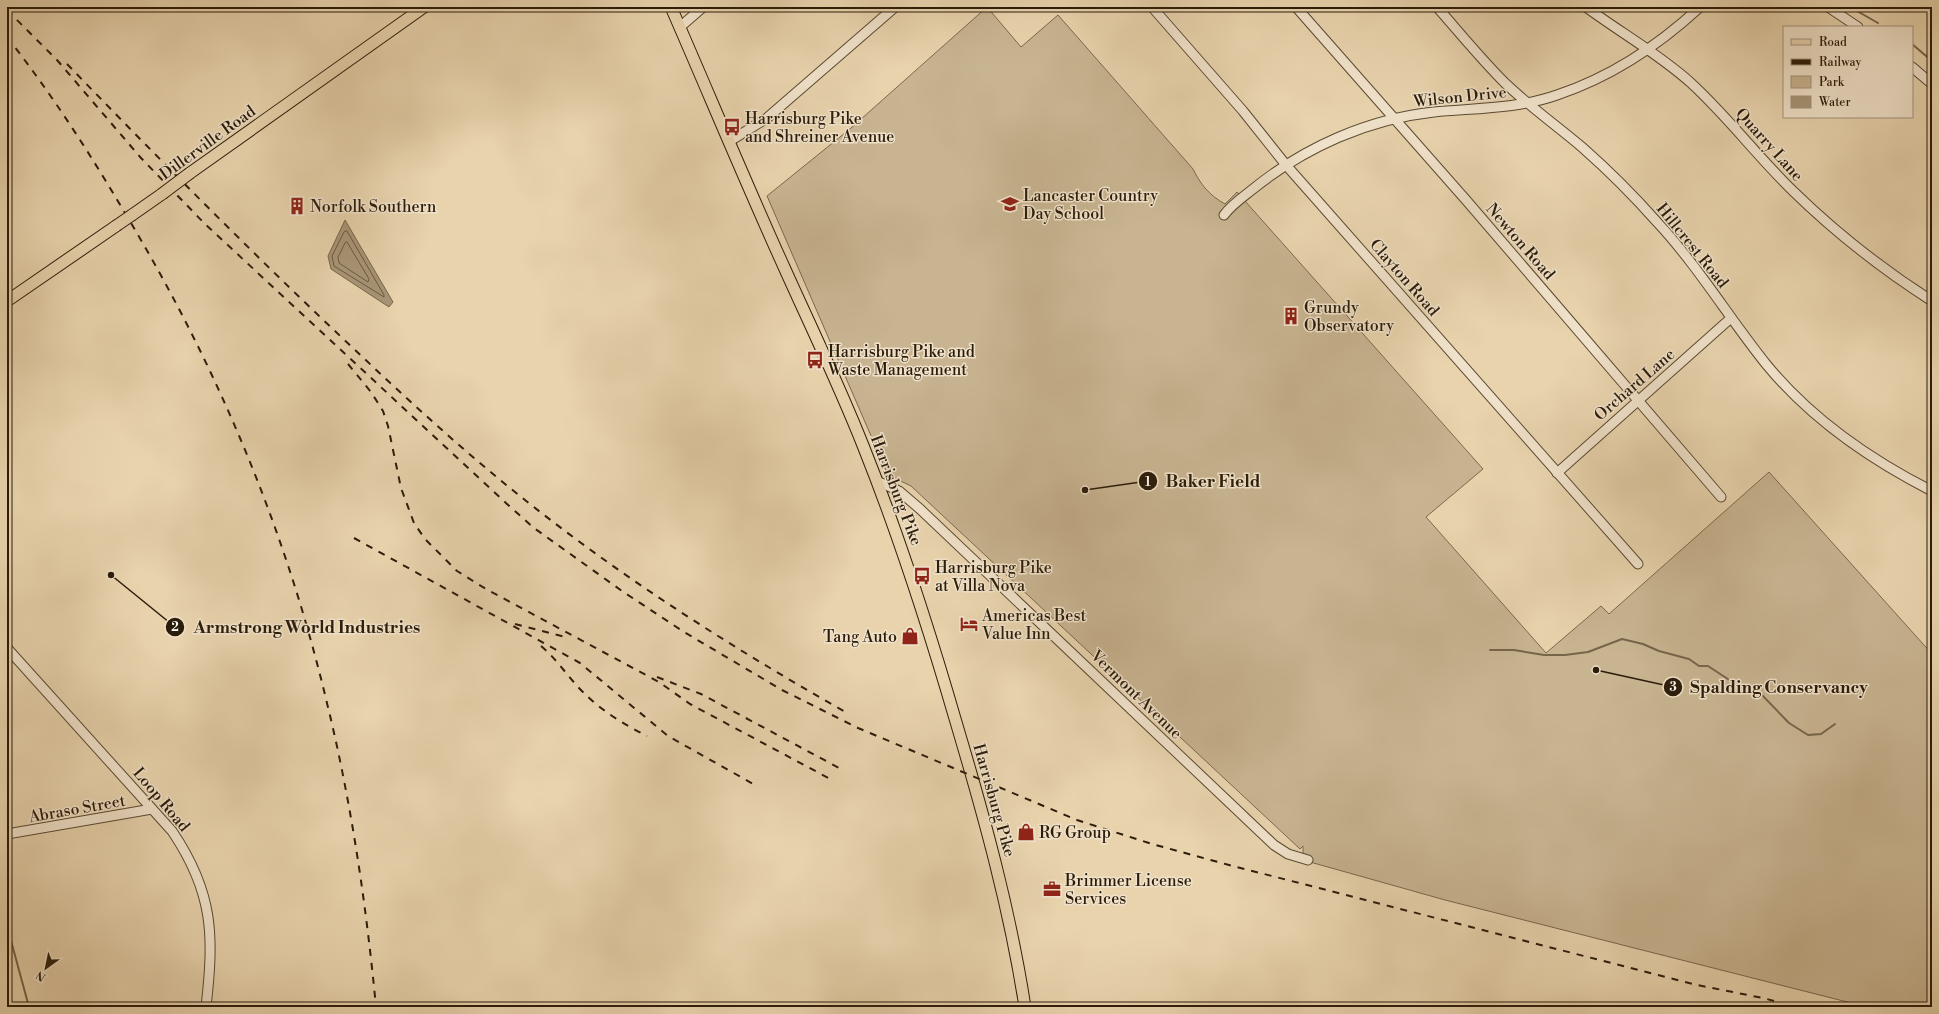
<svg xmlns="http://www.w3.org/2000/svg" width="1939" height="1014" viewBox="0 0 1939 1014" font-family="'Libre Bodoni',serif">
<style>
.green{fill:#c8b491;stroke:#7a684e}
.water{fill:#a89576;stroke:#76654b}
.lines{fill:none;stroke-linecap:round;stroke-linejoin:round}
.shore{stroke:#6a5840;stroke-width:1}
.stream{stroke:#76654b;stroke-width:2}
.minor-casing{stroke:#5a4a33;stroke-width:11}
.major-casing{stroke:#2b1c0a;stroke-width:13}
.minor{stroke:#f0e2ca;stroke-width:9}
.major{stroke:#e8d3ad;stroke-width:11}
.rail{stroke:#2b1c0a;stroke-width:2;stroke-dasharray:7 7;stroke-linecap:butt}
.major-bridge-casing{stroke:#2b1c0a;stroke-width:13;stroke-linecap:butt}
.major-bridge{stroke:#e8d3ad;stroke-width:11}
.labels{text-anchor:middle;stroke-width:3;stroke-linejoin:round;paint-order:stroke}
.street-label{font-size:16px;fill:#2b1c0a;stroke:#f0e2ca}
.poi-label{font-size:16px;fill:#2b1c0a;stroke:#f0e2ca;text-anchor:start}
.leader{fill:none;stroke:#2b1c0a;stroke-width:1.5}
.callout-dot{fill:#2b1c0a;stroke:#f0e2ca;stroke-width:1.5}
.mark-label{font-size:12px;text-anchor:middle;font-weight:bold;fill:#fff}
.callout-label{font-size:17px;text-anchor:middle;font-weight:bold;fill:#2b1c0a;stroke:#f0e2ca;stroke-width:3;stroke-linejoin:round;paint-order:stroke}
</style>
<rect width="100%" height="100%" fill="#e8d3ad"/>
<filter id="stains"><feTurbulence type="fractalNoise" baseFrequency=".005" numOctaves="4"/><feColorMatrix values="0 0 0 0 .2 0 0 0 0 .09 0 0 0 0 .02 0 0 0 .5 -.17"/></filter>
<radialGradient id="worn" r=".72"><stop offset=".6" stop-color="#630" stop-opacity="0"/><stop offset="1" stop-color="#630" stop-opacity=".3"/></radialGradient>
<path class="green" d="M 987,7 L 1021,47 L 1058,15 L 1193,169 C 1201,185 1209,195 1225,204 L 1237,192 L 1483,469 L 1426,517 L 1546,653 L 1601,606 L 1609,614 L 1769,472 L 1932,654 L 1932,1007 L 1867,1007 L 1445,900 L 1303,860 L 1303,846 L 1300,849 L 911,486 L 888,475 L 767,196 L 851,128 Z"/>
<path class="water" d="M 345,220 L 393,302 L 389,307 L 331,269 L 328,256 Z"/>
<g class="lines">
<g class="shore">
<path d="M 347,231 L 384,295 L 384,297 L 334,266 L 332,256 L 344,232 Z"/>
<path d="M 347,242 L 369,279 L 368,282 L 339,263 L 338,257 L 345,243 Z"/>
</g>
<g class="stream">
<path d="M 1857,11 L 1878,23"/>
<path d="M 1912,44 L 1932,61"/>
<path d="M 1490,650 L 1514,650 L 1544,655 L 1565,655 L 1588,652 L 1622,639 L 1643,644 L 1659,651 L 1689,659 L 1699,666 L 1708,666 L 1737,685 L 1761,694 L 1789,723 L 1808,735 L 1821,734 L 1835,724"/>
<path d="M 7,911 L 10,937 L 29,1007"/>
</g>
<g class="minor-casing">
<g id="minor">
<path d="M 1152,7 L 1243,111 L 1286,165 L 1638,564"/>
<path d="M 1296,7 L 1466,200 L 1721,497"/>
<path d="M 1437,7 C 1459,32 1481,59 1505,83 C 1529,106 1557,126 1583,148 C 1609,171 1634,196 1657,222 C 1698,266 1729,318 1766,364 C 1811,419 1869,459 1932,491"/>
<path d="M 1586,7 C 1621,33 1659,54 1691,83 C 1728,117 1757,156 1793,191 C 1835,232 1882,269 1932,301"/>
<path d="M 1828,7 L 1858,27"/>
<path d="M 680,27 L 703,7"/>
<path d="M 1912,67 L 1932,84"/>
<path d="M 730,141 L 767,118 L 895,7"/>
<path d="M 1224,215 C 1231,205 1243,197 1253,189 C 1305,147 1368,119 1434,112 C 1475,108 1517,109 1557,95 C 1611,77 1659,45 1700,7"/>
<path d="M 1557,473 L 1731,318"/>
<path d="M 877,481 L 899,491 L 920,509 L 1274,845 L 1288,854 L 1308,860"/>
<path d="M 7,648 L 172,831 C 214,893 214,936 206,1007"/>
<path d="M 7,834 L 152,809"/>
</g>
</g>
<g class="major-casing">
<g id="major">
<path d="M 671,7 C 709,94 745,181 784,267 C 811,327 840,387 864,448 C 900,538 929,629 956,722 C 984,816 1010,910 1025,1007"/>
<path d="M 190,173 L 424,7"/>
<path d="M 132,215 L 162,194"/>
<path d="M 7,301 L 116,226"/>
</g>
</g>
<use href="#minor" class="minor"/>
<use href="#major" class="major"/>
<g class="rail">
<path d="M 7,10 L 57,60 L 141,158 L 205,224 L 507,504 L 534,528 L 622,591 L 684,632 L 782,690 L 858,728 L 1077,820 L 1152,844 L 1229,865 L 1697,985 L 1763,998 L 1797,1007"/>
<path d="M 7,37 C 51,93 89,152 125,213 C 216,364 285,527 326,699 C 351,800 366,903 376,1007"/>
<path d="M 67,64 C 161,161 256,257 354,349 C 406,398 459,447 515,492 C 619,576 731,647 847,713"/>
<path d="M 348,364 L 371,392 L 383,411 L 388,426 L 401,488 L 414,523 L 425,539 L 457,571 L 486,589 L 659,682 L 690,704 L 834,781"/>
<path d="M 354,538 L 580,663 L 668,736 L 755,785"/>
<path d="M 515,624 L 569,638"/>
<path d="M 541,646 C 558,660 569,679 585,694 C 602,711 625,725 647,736"/>
<path d="M 657,677 L 701,694 L 841,769"/>
</g>
<g class="major-bridge-casing">
<g id="major-bridge">
<path d="M 162,194 L 190,173"/>
<path d="M 116,226 L 132,215"/>
</g>
</g>
<use href="#major-bridge" class="major-bridge"/>
</g>
<defs>
<g id="bus-bare" transform="scale(1.38)"><path d="M-5-6H5V4H4V6H2V4H-2V6H-4V4H-5ZM-3.5-4V0h7V-4ZM-3.5 1.2v1.5H-2V1.2ZM2 1.2v1.5H3.5V1.2Z" fill="#8f2418" stroke="#f0e2ca" stroke-width="2.5" paint-order="stroke"/></g>
<g id="school-bare" transform="scale(1.38)"><path d="M0-5L7-2L0 1L-7-2ZM-4 1L0 2.5L4 1V4Q0 6-4 4Z" fill="#8f2418" stroke="#f0e2ca" stroke-width="2.5" paint-order="stroke"/></g>
<g id="building-bare" transform="scale(1.38)"><path d="M-4-6H4V6H1V3H-1V6H-4ZM-2.5-4.3h1.7v1.8h-1.7ZM.8-4.3h1.7v1.8H.8ZM-2.5-1h1.7V.8h-1.7ZM.8-1h1.7V.8H.8Z" fill="#8f2418" stroke="#f0e2ca" stroke-width="2.5" paint-order="stroke"/></g>
<g id="hotel-bare" transform="scale(1.38)"><path d="M-6-4.5h1.5V1H6V5H4.5V3h-9V5H-6ZM-4 0a1.8 1.8 0 1 1 3.6 0ZM.5 0V-2.5h3Q6-2.5 6 0Z" fill="#8f2418" stroke="#f0e2ca" stroke-width="2.5" paint-order="stroke"/></g>
<g id="shop-bare" transform="scale(1.38)"><path d="M-5-2.5h2.3a2.7 3.5 0 0 1 5.4 0H5L5.5 6h-11ZM-1.5-2.5h3a1.5 2.3 0 0 0-3 0Z" fill="#8f2418" stroke="#f0e2ca" stroke-width="2.5" paint-order="stroke"/></g>
<g id="office-bare" transform="scale(1.38)"><path d="M-6-3h4V-5.5h4V-3h4V5H-6ZM-1-4.5V-3h2v-1.5ZM-6 0V1H6V0Z" fill="#8f2418" stroke="#f0e2ca" stroke-width="2.5" paint-order="stroke"/></g>
</defs>
<g fill-rule="evenodd">
<use href="#bus-bare" x="732" y="127"/>
<use href="#school-bare" x="1010" y="204"/>
<use href="#building-bare" x="297" y="206"/>
<use href="#building-bare" x="1291" y="316"/>
<use href="#bus-bare" x="815" y="360"/>
<use href="#bus-bare" x="922" y="576"/>
<use href="#hotel-bare" x="969" y="624"/>
<use href="#shop-bare" x="910" y="636"/>
<use href="#shop-bare" x="1026" y="832"/>
<use href="#office-bare" x="1052" y="889"/>
</g>
<g class="labels">
<g class="street-label">
<text transform="translate(1460 96) rotate(-6)" y="6">Wilson Drive</text>
<text transform="translate(207 142) rotate(-36)" y="6">Dillerville Road</text>
<text transform="translate(1770 144) rotate(48)" y="6">Quarry Lane</text>
<text transform="translate(1521 241) rotate(49)" y="6">Newton Road</text>
<text transform="translate(1693 245) rotate(51)" y="6">Hillcrest Road</text>
<text transform="translate(1405 277) rotate(49)" y="6">Clayton Road</text>
<text transform="translate(1634 384) rotate(-41)" y="6">Orchard Lane</text>
<text transform="translate(897 490) rotate(69)" y="6">Harrisburg Pike</text>
<text transform="translate(1137 694) rotate(44)" y="6">Vermont Avenue</text>
<text transform="translate(162 799) rotate(50)" y="6">Loop Road</text>
<text transform="translate(995 800) rotate(74)" y="6">Harrisburg Pike</text>
<text transform="translate(77 808) rotate(-10)" y="6">Abraso Street</text>
</g>
<g class="poi-label">
<text x="745" y="124">Harrisburg Pike<tspan x="745" dy="18">and Shreiner Avenue</tspan></text>
<text x="1023" y="201">Lancaster Country<tspan x="1023" dy="18">Day School</tspan></text>
<text x="310" y="212">Norfolk Southern</text>
<text x="1304" y="313">Grundy<tspan x="1304" dy="18">Observatory</tspan></text>
<text x="828" y="357">Harrisburg Pike and<tspan x="828" dy="18">Waste Management</tspan></text>
<text x="935" y="573">Harrisburg Pike<tspan x="935" dy="18">at Villa Nova</tspan></text>
<text x="982" y="621">Americas Best<tspan x="982" dy="18">Value Inn</tspan></text>
<text x="897" y="642" text-anchor="end">Tang Auto</text>
<text x="1039" y="838">RG Group</text>
<text x="1065" y="886">Brimmer License<tspan x="1065" dy="18">Services</tspan></text>
</g>
</g>
<path class="leader" d="M1085 490L1148 481M111 575L175 627M1596 670L1673 687"/>
<g class="callout-dot">
<circle cx="1085" cy="490" r="4"/>
<circle cx="111" cy="575" r="4"/>
<circle cx="1596" cy="670" r="4"/>
<circle cx="1148" cy="481" r="10"/>
<circle cx="175" cy="627" r="10"/>
<circle cx="1673" cy="687" r="10"/>
</g>
<g class="mark-label">
<text x="1148" y="486">1</text>
<text x="175" y="631">2</text>
<text x="1673" y="691">3</text>
</g>
<g class="callout-label">
<text x="1213" y="487">Baker Field</text>
<text x="307" y="633">Armstrong World Industries</text>
<text x="1779" y="693">Spalding Conservancy</text>
</g>
<rect width="1939" height="1014" fill="none" stroke="#e8d3ad" stroke-width="24"/>
<rect x="8" y="8" width="1923" height="998" fill="none" stroke="#2b1c0a" stroke-width="2"/>
<rect x="12" y="12" width="1915" height="990" fill="none" stroke="#2b1c0a"/>
<rect x="1783" y="26" width="130" height="92" fill="#f0e2ca" stroke="#a1937d"/>
<rect x="1791" y="39" width="20" height="6" fill="#e8d3ad" stroke="#a1937d"/>
<text x="1819" y="46" font-size="12" fill="#2b1c0a">Road</text>
<rect x="1791" y="59" width="20" height="6" fill="#2b1c0a" stroke="#a1937d"/>
<text x="1819" y="66" font-size="12" fill="#2b1c0a">Railway</text>
<rect x="1791" y="76" width="20" height="12" fill="#c8b491" stroke="#a1937d"/>
<text x="1819" y="86" font-size="12" fill="#2b1c0a">Park</text>
<rect x="1791" y="96" width="20" height="12" fill="#a89576" stroke="#a1937d"/>
<text x="1819" y="106" font-size="12" fill="#2b1c0a">Water</text>
<g transform="translate(46 968) rotate(213)" stroke="#f0e2ca" stroke-width="3" paint-order="stroke">
<path d="M0-3L7 15L0 10L-7 15Z" fill="#2b1c0a"/>
<text y="-6" font-size="11" font-weight="bold" text-anchor="middle" fill="#2b1c0a">N</text>
</g>
<rect width="100%" height="100%" filter="url(#stains)"/>
<rect width="100%" height="100%" fill="url(#worn)"/>
</svg>
